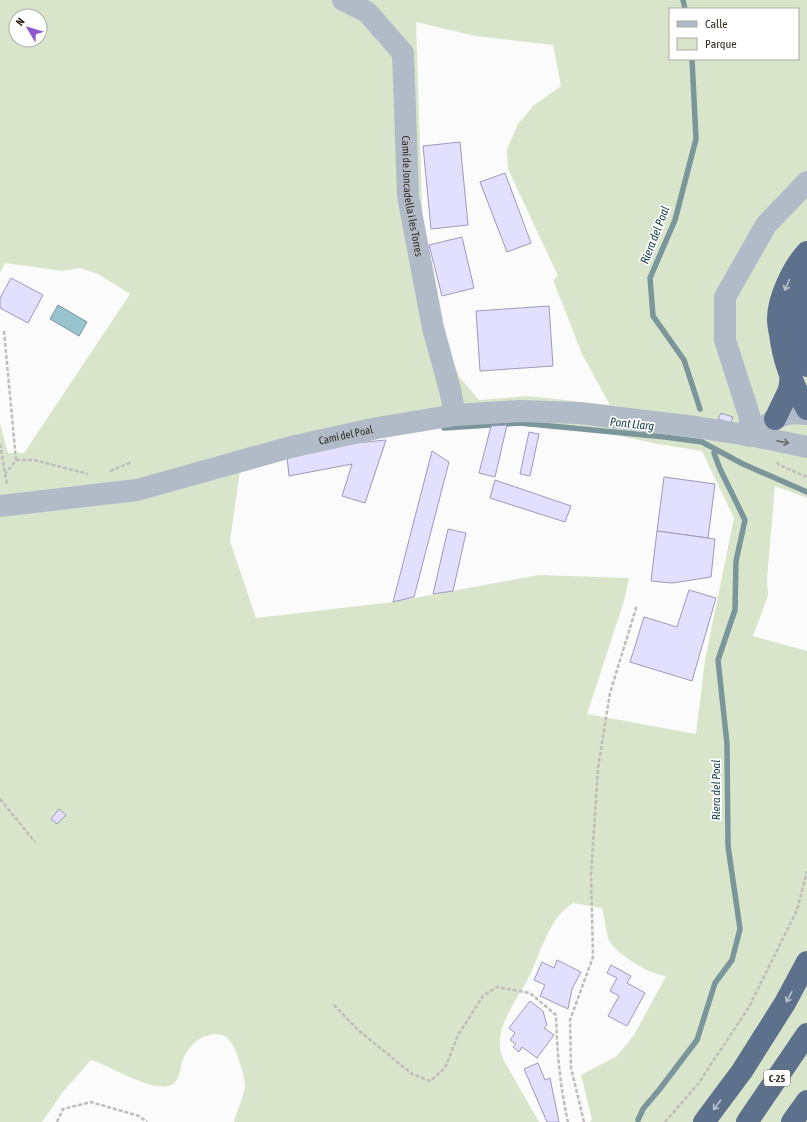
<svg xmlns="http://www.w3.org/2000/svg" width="807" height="1122" viewBox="0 0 807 1122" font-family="'Asap Condensed',sans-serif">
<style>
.green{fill:#d9e5cb;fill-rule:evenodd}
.water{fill:#98c4cf;stroke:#7a969b}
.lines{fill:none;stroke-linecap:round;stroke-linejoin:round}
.stream{stroke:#7a969b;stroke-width:5.5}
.building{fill:#e2dfff;stroke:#9c9ab7}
.path{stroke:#bfbcb9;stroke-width:2.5;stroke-dasharray:4 2;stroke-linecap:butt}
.minor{stroke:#b1bbc8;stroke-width:22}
.highway{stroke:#5e718c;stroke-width:22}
.oneway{stroke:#b7bfcb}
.oneway2{stroke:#6c6c6d}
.labels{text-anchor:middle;stroke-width:3.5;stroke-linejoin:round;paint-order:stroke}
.shield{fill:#fff;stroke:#716b64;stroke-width:1}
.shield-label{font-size:10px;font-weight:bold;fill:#342c22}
.street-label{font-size:11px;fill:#342c22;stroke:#fff}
.water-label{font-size:12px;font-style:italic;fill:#153e46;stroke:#fff}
</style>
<rect width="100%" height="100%" fill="#fbfbfb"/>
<path class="green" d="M 0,0 L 807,0 L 807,498 L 775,486 L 767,579 L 768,596 L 753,636 L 807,651 L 807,1122 L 590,1122 L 592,1120 L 581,1075 L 617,1056 L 634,1035 L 666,976 C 661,975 656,974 651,972 C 638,966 613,951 608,938 C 605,928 605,918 602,908 L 573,903 C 549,918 542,950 530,975 C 521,993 508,1009 502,1029 C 499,1040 499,1049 503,1059 L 539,1122 L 234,1122 C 237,1110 243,1099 245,1087 C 245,1081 243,1073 241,1067 C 236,1049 229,1027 206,1036 C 196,1039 187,1050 183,1059 C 180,1067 180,1082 171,1085 C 151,1093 112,1066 91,1060 L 62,1093 L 42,1122 L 0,1122 L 0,423 L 8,453 L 24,453 L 130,294 L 98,274 L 79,268 L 63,271 L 5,263 L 0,273 ZM 670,9 L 798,9 L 798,59 L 670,59 ZM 16,16 L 40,16 L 40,40 L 16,40 ZM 416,22 L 475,36 L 553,45 L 561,86 L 533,106 L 518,124 L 507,149 L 508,169 L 558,276 L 553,280 L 582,354 L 610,405 L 528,396 L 479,400 L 460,378 L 449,352 L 423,234 ZM 520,424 L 606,433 L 658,444 L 702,451 L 734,518 L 705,660 L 696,734 L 587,714 L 624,601 L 629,578 L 539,575 L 393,602 L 256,618 L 230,541 L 240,471 L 414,428 L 438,427 L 444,430 Z"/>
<path class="water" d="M 58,305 L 87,322 L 79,336 L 50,319 Z"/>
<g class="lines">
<g class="stream">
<path d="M 683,0 L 685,9"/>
<path d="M 692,59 L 696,139 L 675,220 L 650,278 L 653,316 L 684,360 L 700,409"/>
<path d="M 444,428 L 520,423 L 665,437 L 702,442 L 743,464 L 807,492"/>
<path d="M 638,1120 L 643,1109 L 659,1090 L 697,1040 L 715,983 L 732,960 L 740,929 L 728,846 L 727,744 L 718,660 L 735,610 L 736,561 L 745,520 L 720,469 L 714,453"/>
</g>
</g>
<g class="building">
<path d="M 460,142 L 468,225 L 431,229 L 423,146 Z"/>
<path d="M 505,173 L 531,243 L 507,252 L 480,182 Z"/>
<path d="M 462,237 L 474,288 L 442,296 L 429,245 Z"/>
<path d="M 11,278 L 43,295 L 28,323 L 0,308 L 0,298 Z"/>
<path d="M 549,306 L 553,366 L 480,371 L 476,311 Z"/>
<path d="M 721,413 L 733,417 L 731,423 L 718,419 Z"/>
<path d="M 507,425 L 495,477 L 479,473 L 491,426 Z"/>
<path d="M 529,432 L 539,434 L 530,476 L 520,474 Z"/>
<path d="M 386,440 L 365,503 L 342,496 L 352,464 L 289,476 L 287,457 L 345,444 Z"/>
<path d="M 432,451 L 449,462 L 414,597 L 393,602 Z"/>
<path d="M 664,477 L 715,484 L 708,538 L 657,531 Z"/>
<path d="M 495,480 L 571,506 L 565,522 L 490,498 Z"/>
<path d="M 448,529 L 466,533 L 453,591 L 433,594 Z"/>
<path d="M 657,531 L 715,539 L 711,577 L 672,583 L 651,581 Z"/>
<path d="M 689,590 L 716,598 L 692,681 L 630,662 L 644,617 L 677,627 Z"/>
<path d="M 59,809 L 66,815 L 57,824 L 51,819 Z"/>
<path d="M 557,960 L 581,972 L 572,989 L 568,1009 L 540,996 L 545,985 L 534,980 L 542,962 L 554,968 Z"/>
<path d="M 611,965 L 631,976 L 627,983 L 645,993 L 627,1026 L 608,1016 L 619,996 L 610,991 L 617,978 L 607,973 Z"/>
<path d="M 530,1001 L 543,1011 L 547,1025 L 544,1028 L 554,1035 L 537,1058 L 522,1047 L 519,1052 L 513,1047 L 516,1044 L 510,1040 L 515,1033 L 509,1028 Z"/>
<path d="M 538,1063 L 545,1080 L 550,1078 L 559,1122 L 547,1122 L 524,1069 Z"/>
</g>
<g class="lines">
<g class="path">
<path d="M 4,331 L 16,460 L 6,473"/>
<path d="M 0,444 L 7,485"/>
<path d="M 16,460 L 34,460 L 88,474"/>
<path d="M 777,462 L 779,465 L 807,477"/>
<path d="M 110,471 L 132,462"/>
<path d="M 0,799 L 35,842"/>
<path d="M 334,1005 L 357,1029 L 412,1074 L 430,1081 L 445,1068 L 458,1035 L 483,996 L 497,987 L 530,993 L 556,1015 C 557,1051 560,1087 568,1122"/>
<path d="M 57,1122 L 63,1109 L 91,1102 L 139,1116 L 147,1122"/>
<path d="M 584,1122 L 571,1068 L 570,1020 L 593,957 L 591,875 L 598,768 L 610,693 L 637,605"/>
<path d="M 665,1122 L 698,1084 L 749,1007 L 797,910 L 807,871"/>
</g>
<g class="minor">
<path id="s1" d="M 343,0 L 367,12 L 403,53 L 408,196 L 433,328 L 450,390 L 455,415"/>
<path d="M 765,428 C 776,414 791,412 807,414"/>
<path d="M 750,436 L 750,418 L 725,340 L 725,297 L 766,225 L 807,182"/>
<path id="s2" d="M 0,506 L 137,490 L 291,447 L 377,428 L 455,415 L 520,411 L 578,413 L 696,427 L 759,437 L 807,447"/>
</g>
<g class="highway">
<path d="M 807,252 C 793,267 778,298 778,319 C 778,324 779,329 780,334 C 783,360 793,386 807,409"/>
<path d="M 807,280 C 791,305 795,340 807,366"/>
<path d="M 775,419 L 789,390 L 791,376"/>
<path d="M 704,1122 L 742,1071 L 785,1003 L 807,962"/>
<path d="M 747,1122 L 807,1034"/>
<path d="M 792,1122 L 807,1101"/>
</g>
</g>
<defs><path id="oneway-shaft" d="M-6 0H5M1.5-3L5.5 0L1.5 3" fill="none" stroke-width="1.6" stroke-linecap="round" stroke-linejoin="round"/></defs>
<g class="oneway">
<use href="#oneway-shaft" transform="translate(787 285) rotate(113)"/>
<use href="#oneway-shaft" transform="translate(789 997) rotate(118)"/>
<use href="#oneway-shaft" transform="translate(717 1105) rotate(127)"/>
</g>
<use class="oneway2" href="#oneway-shaft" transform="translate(783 442) rotate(11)"/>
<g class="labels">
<rect class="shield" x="764" y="1070" width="26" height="16" rx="3"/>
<g class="shield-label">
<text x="777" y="1082">C-25</text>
</g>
<g class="street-label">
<text dy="4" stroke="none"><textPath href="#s1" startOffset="225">Camí de Joncadella i les Torres</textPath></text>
<text dy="4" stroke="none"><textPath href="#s2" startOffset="354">Camí del Poal</textPath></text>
</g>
<g class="water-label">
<text transform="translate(655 235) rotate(-69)" y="4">Riera del Poal</text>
<text transform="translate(632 424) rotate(6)" y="4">Pont Llarg</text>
<text transform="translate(716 790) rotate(-90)" y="4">Riera del Poal</text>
</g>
</g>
<rect x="669" y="8" width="130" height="52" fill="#ffffff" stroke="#aeaba7"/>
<rect x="677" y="21" width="20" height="6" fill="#b1bbc8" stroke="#aeaba7"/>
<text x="705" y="28" font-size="12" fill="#342c22">Calle</text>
<rect x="677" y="38" width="20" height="12" fill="#d9e5cb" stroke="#aeaba7"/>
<text x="705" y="48" font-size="12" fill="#342c22">Parque</text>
<g transform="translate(28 28) rotate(308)"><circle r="19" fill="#ffffff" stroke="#aeaba7"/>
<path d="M0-3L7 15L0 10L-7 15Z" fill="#9058d0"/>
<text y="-6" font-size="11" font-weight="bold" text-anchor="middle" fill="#342c22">N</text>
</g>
</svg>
